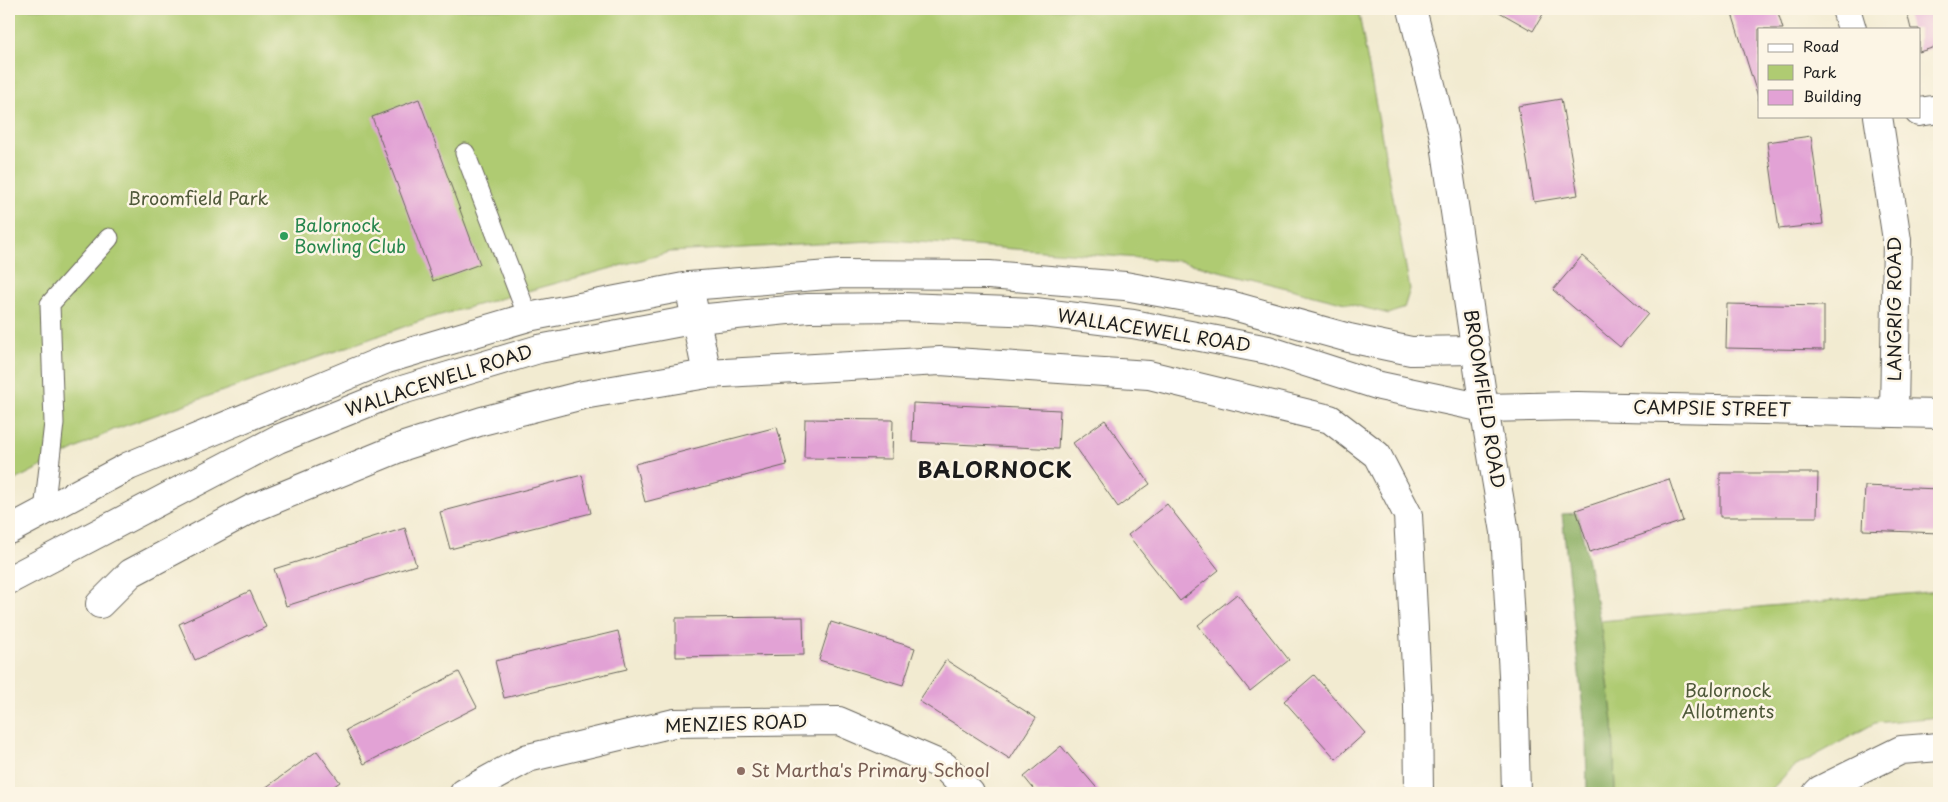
<svg xmlns="http://www.w3.org/2000/svg" width="1948" height="802" viewBox="0 0 1948 802" font-family="'Playpen Sans',sans-serif">
<style>
.green{fill:#afcb72;stroke:#667447}
.forest{fill:#8baf64;stroke:#546640}
.building{fill:#e2a2d5}
.lines{fill:none;stroke-linecap:round;stroke-linejoin:round}
.service-casing{stroke:#67645b;stroke-width:21}
.minor-casing{stroke:#67645b;stroke-width:30}
.tertiary-casing{stroke:#67645b;stroke-width:30}
.service{stroke:#fff;stroke-width:19}
.minor{stroke:#fff;stroke-width:28}
.tertiary{stroke:#fff;stroke-width:28}
.leisure-dot{fill:#2e9e5b;stroke:#fcf5e5;stroke-width:2}
.education-dot{fill:#8d6e63;stroke:#fcf5e5;stroke-width:2}
.labels{text-anchor:middle;stroke-width:5;stroke-linejoin:round;paint-order:stroke}
.park-label{font-size:18px;fill:#4f593a;stroke:#fcf5e5}
.leisure-label{font-size:18px;fill:#27864d;stroke:#fcf5e5;text-anchor:start}
.street-label{font-size:18px;fill:#1c1c1c;stroke:#fcf5e5}
.education-label{font-size:18px;fill:#785e54;stroke:#fcf5e5;text-anchor:start}
.district-label{font-size:22px;font-weight:bold;letter-spacing:1px;fill:#1c1c1c;stroke:#fcf5e5}
</style>
<rect width="100%" height="100%" fill="#fcf5e5"/>
<filter id="ink" filterUnits="userSpaceOnUse"><feTurbulence type="fractalNoise" baseFrequency=".02" numOctaves="2"/><feDisplacementMap in="SourceGraphic" scale="10" xChannelSelector="R" yChannelSelector="G"/><feConvolveMatrix kernelMatrix="1 2 1 2 8 2 1 2 1" color-interpolation-filters="sRGB"/></filter>
<filter id="wash" filterUnits="userSpaceOnUse"><feTurbulence type="fractalNoise" baseFrequency=".0096" numOctaves="4" result="noise"/><feDisplacementMap in="SourceGraphic" scale="20" xChannelSelector="R" yChannelSelector="G"/><feGaussianBlur stdDeviation="1.12" result="paint"/><feColorMatrix in="noise" values="0 0 0 0 0 0 0 0 0 0 0 0 0 0 0 0 0 1.4 0 .05"/><feComposite in="paint" operator="in"/></filter>
<g filter="url(#wash)">
<rect width="100%" height="100%" fill="#f2ebd1"/>
<g class="green">
<path d="M 9,9 L 1358,9 L 1410,289 L 1404,308 L 1389,314 L 1180,261 L 890,240 L 670,252 L 426,319 L 113,430 L 9,483 Z"/>
<path d="M 1939,591 L 1939,717 L 1875,723 L 1791,769 L 1768,793 L 1615,793 L 1613,722 L 1600,621 Z"/>
</g>
<path class="forest" d="M 1578,513 L 1600,621 L 1613,722 L 1615,793 L 1587,793 L 1586,738 L 1562,514 Z"/>
<g id="blocks">
<g class="building">
<path d="M 1494,9 L 1546,9 L 1533,31 Z"/>
<path d="M 1737,9 L 1777,9 L 1783,29 L 1759,29 L 1759,100 L 1731,10 Z"/>
<path d="M 1906,9 L 1939,9 L 1939,46 L 1919,52 L 1919,29 L 1911,29 Z"/>
<path d="M 419,99 L 480,264 L 433,281 L 372,117 Z"/>
<path d="M 1561,99 L 1578,195 L 1534,202 L 1518,106 Z"/>
<path d="M 1811,136 L 1823,224 L 1779,229 L 1767,142 Z"/>
<path d="M 1582,256 L 1648,314 L 1620,347 L 1553,290 Z"/>
<path d="M 1727,304 L 1824,306 L 1824,350 L 1726,348 Z"/>
<path d="M 913,403 L 1060,410 L 1058,449 L 912,442 Z"/>
<path d="M 805,419 L 893,420 L 892,459 L 804,458 Z"/>
<path d="M 1105,420 L 1150,484 L 1118,507 L 1073,443 Z"/>
<path d="M 777,427 L 787,465 L 645,502 L 635,464 Z"/>
<path d="M 1720,473 L 1818,473 L 1817,517 L 1720,517 Z"/>
<path d="M 582,475 L 591,513 L 450,549 L 440,512 Z"/>
<path d="M 1669,479 L 1683,521 L 1590,552 L 1576,510 Z"/>
<path d="M 1865,486 L 1939,489 L 1939,533 L 1863,530 Z"/>
<path d="M 1167,504 L 1219,570 L 1180,601 L 1128,535 Z"/>
<path d="M 405,528 L 416,565 L 286,606 L 274,569 Z"/>
<path d="M 250,591 L 266,627 L 195,660 L 179,624 Z"/>
<path d="M 1237,594 L 1289,660 L 1250,691 L 1198,625 Z"/>
<path d="M 803,617 L 804,655 L 676,657 L 676,618 Z"/>
<path d="M 831,622 L 915,648 L 903,685 L 819,660 Z"/>
<path d="M 618,631 L 627,669 L 504,698 L 495,661 Z"/>
<path d="M 946,660 L 1036,718 L 1010,759 L 919,701 Z"/>
<path d="M 459,672 L 477,707 L 364,764 L 346,730 Z"/>
<path d="M 1314,675 L 1365,733 L 1336,759 L 1284,701 Z"/>
<path d="M 1061,746 L 1101,793 L 1037,793 L 1024,777 Z"/>
<path d="M 317,751 L 340,782 L 324,793 L 258,793 Z"/>
<path d="M 1368,790 L 1369,793 L 1330,793 L 1330,791 Z"/>
</g>
</g>
</g>
<g filter="url(#ink)">
<use href="#blocks" fill-opacity="0" stroke="#67645b" stroke-width="1"/>
<g class="lines">
<g class="service-casing">
<g id="service">
<path d="M 465,153 L 528,317"/>
<path d="M 44,511 L 54,423 L 50,304 L 109,238"/>
</g>
</g>
<g class="minor-casing">
<g id="minor">
<path d="M 1846,9 L 1852,29"/>
<path d="M 1919,112 L 1939,109"/>
<path d="M 1878,116 L 1897,240 L 1894,412"/>
<path d="M 689,286 L 707,374"/>
<path d="M 1484,408 L 1577,406 L 1939,414"/>
<path d="M 100,604 L 131,573 L 253,508 L 404,446 L 482,421 L 583,395 L 707,374 L 940,361 L 1149,375 L 1330,419 L 1377,455 L 1408,515 L 1418,706 L 1419,793"/>
<path d="M 464,793 L 528,758 L 674,723 L 839,721 L 944,766 L 970,793"/>
<path d="M 1817,793 L 1820,790 L 1901,750 L 1939,747"/>
</g>
</g>
<g class="tertiary-casing">
<g id="tertiary">
<path d="M 1412,9 L 1444,137 L 1484,408 L 1505,532 L 1513,675 L 1516,793"/>
<path d="M 9,530 L 129,466 L 387,359 L 528,317 L 689,286 L 841,274 L 989,275 L 1125,286 L 1230,305 L 1349,338 L 1411,351 L 1476,350"/>
<path d="M 9,580 L 278,439 L 392,393 L 539,349 L 697,319 L 808,308 L 903,307 L 1035,312 L 1133,324 L 1268,350 L 1380,386 L 1484,408"/>
</g>
</g>
<use href="#service" class="service"/>
<use href="#minor" class="minor"/>
<use href="#tertiary" class="tertiary"/>
</g>
</g>
<circle class="leisure-dot" cx="284" cy="236" r="5"/>
<circle class="education-dot" cx="741" cy="771" r="5"/>
<g class="labels">
<g class="park-label">
<text x="198" y="205">Broomfield Park</text>
<text x="1728" y="697">Balornock<tspan x="1728" dy="21">Allotments</tspan></text>
</g>
<g class="leisure-label">
<text x="294" y="232">Balornock<tspan x="294" dy="21">Bowling Club</tspan></text>
</g>
<g class="street-label">
<text transform="translate(1895 309) rotate(-90)" y="6">LANGRIG ROAD</text>
<text transform="translate(1154 331) rotate(9)" y="6">WALLACEWELL ROAD</text>
<text transform="translate(439 381) rotate(-18)" y="6">WALLACEWELL ROAD</text>
<text transform="translate(1484 399) rotate(81)" y="6">BROOMFIELD ROAD</text>
<text transform="translate(1712 409) rotate(1)" y="6">CAMPSIE STREET</text>
<text transform="translate(736 724) rotate(-2)" y="6">MENZIES ROAD</text>
</g>
<g class="education-label">
<text x="751" y="777">St Martha's Primary School</text>
</g>
<g class="district-label">
<text x="995" y="478">BALORNOCK</text>
</g>
</g>
<rect width="1948" height="802" fill="none" stroke="#fcf5e5" stroke-width="30"/>
<rect x="1758" y="28" width="162" height="90" fill="#fcf5e5" stroke="#a29e95"/>
<rect x="1768" y="44" width="25" height="8" fill="#ffffff" stroke="#a29e95"/>
<text x="1803" y="52" font-size="15" fill="#1c1c1c">Road</text>
<rect x="1768" y="65" width="25" height="15" fill="#afcb72" stroke="#a29e95"/>
<text x="1803" y="78" font-size="15" fill="#1c1c1c">Park</text>
<rect x="1768" y="90" width="25" height="15" fill="#e2a2d5" stroke="#a29e95"/>
<text x="1803" y="102" font-size="15" fill="#1c1c1c">Building</text>
</svg>
